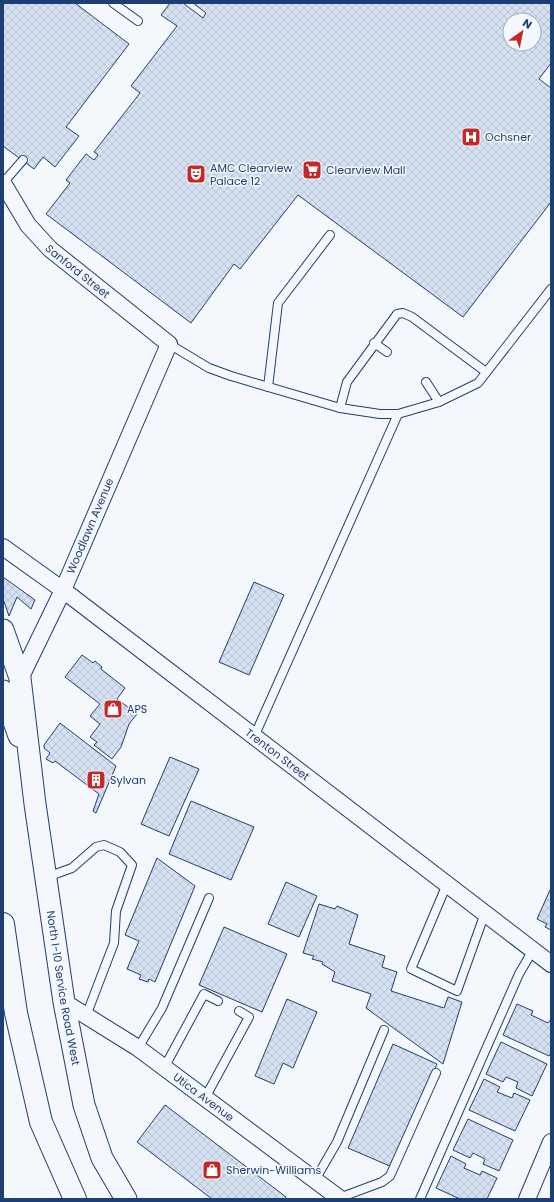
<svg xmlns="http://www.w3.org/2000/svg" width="554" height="1202" viewBox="0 0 554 1202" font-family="Poppins,sans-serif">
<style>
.building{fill:url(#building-cross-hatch);stroke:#1d3f73;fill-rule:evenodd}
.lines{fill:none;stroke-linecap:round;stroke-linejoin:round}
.service-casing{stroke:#1d3f73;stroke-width:10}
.minor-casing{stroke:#1d3f73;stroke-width:18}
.tertiary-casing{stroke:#1d3f73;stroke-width:23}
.motorway-casing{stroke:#1d3f73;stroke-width:24}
.service{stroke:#f4f7fb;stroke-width:8}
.minor{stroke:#f4f7fb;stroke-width:16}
.tertiary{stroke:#f4f7fb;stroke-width:21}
.motorway{stroke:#f4f7fb;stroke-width:22}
.labels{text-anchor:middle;stroke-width:3;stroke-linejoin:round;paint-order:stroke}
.poi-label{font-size:11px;fill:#1d3f73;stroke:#f4f7fb;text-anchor:start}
.street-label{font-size:11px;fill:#1d3f73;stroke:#f4f7fb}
</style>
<defs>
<pattern id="building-cross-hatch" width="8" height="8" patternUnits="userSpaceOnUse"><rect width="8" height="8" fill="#d5e0f0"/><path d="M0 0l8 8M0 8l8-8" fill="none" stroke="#b6c1d1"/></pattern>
</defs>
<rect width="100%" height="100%" fill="#f4f7fb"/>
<g class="building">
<path d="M 3,3 L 75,3 L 129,44 L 66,127 L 79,136 L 55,167 L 43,157 L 34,169 L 3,146 Z"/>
<path d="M 170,3 L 183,3 L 203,18 L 206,13 L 193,3 L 551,3 L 551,63 L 539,79 L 551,88 L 551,202 L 463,317 L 298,195 L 240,269 L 234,264 L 191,323 L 46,214 L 70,183 L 66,180 L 86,154 L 94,160 L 98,155 L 94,152 L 140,93 L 131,86 L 177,26 L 161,15 ZM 510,20 L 534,20 L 534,44 L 510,44 Z"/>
<path d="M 3,577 L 35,600 L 31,609 L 17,597 L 9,616 L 3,599 Z"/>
<path d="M 254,582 L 284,595 L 249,675 L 219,662 Z"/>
<path d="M 82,655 L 93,663 L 95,661 L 102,667 L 101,669 L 125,688 L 117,699 L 137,714 L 129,724 L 121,747 L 112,759 L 94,745 L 97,742 L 90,737 L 100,724 L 90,716 L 100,704 L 65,677 Z"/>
<path d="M 60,723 L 116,766 L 96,813 L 93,811 L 99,794 L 55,761 L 53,763 L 46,759 L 50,753 L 44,748 L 44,745 Z"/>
<path d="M 170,757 L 199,769 L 169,836 L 141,824 Z"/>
<path d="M 191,801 L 254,827 L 231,880 L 169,854 Z"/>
<path d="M 157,858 L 195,886 L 155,982 L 149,979 L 148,982 L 139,979 L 141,975 L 127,969 L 139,941 L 125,935 Z"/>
<path d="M 286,882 L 317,896 L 299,937 L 268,924 Z"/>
<path d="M 550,890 L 551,891 L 551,930 L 545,927 L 547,924 L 537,919 Z"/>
<path d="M 319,904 L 335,909 L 337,906 L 358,915 L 349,944 L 385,956 L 382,967 L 397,972 L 391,991 L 444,1008 L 448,997 L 462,1002 L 443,1064 L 366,1008 L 371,994 L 332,981 L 335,972 L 322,964 L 323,962 L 312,959 L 314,956 L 303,953 Z"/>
<path d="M 224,927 L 287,954 L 262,1012 L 199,985 Z"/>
<path d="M 287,999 L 317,1012 L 293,1068 L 283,1063 L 274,1084 L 255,1076 Z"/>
<path d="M 517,1004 L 533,1011 L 531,1015 L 548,1023 L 551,1019 L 551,1053 L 549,1056 L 503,1035 Z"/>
<path d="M 501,1042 L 547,1064 L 532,1096 L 516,1088 L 518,1082 L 506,1077 L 503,1082 L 486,1074 Z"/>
<path d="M 393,1044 L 437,1064 L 392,1167 L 348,1148 Z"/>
<path d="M 484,1079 L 500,1087 L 497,1092 L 512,1098 L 514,1093 L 530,1100 L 515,1131 L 469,1110 Z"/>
<path d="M 165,1105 L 286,1197 L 285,1199 L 212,1199 L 137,1142 Z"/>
<path d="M 468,1119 L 513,1140 L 499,1171 L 483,1164 L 485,1159 L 473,1153 L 470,1158 L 453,1150 Z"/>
<path d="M 451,1156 L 466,1164 L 464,1168 L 480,1175 L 482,1171 L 497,1178 L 487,1199 L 460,1199 L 436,1188 Z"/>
</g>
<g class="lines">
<g class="service-casing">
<g id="service">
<path d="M 113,3 L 138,21"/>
<path d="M 3,183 L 23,160"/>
<path d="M 374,343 L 387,352"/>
<path d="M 169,344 L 209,368 L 231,376 L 340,408 L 380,414 L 398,414 L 439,402 L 478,383 L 551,289"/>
<path d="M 426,382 L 439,402"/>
<path d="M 268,387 L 278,303 L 330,235"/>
<path d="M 340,408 L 347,382 L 397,314 L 403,313 L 412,317 L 486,372"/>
<path d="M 254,737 L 398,414"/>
<path d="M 47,877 L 72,868 L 96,847 L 104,845 L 120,852 L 132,865 L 116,911 L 114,943 L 86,1016"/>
<path d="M 447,884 L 411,969 L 457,991 L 485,913"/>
<path d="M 138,1048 L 162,1008 L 209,898"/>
<path d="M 164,1068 L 204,994 L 218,1001"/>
<path d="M 205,1098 L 249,1017 L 239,1011"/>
<path d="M 315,1180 L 337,1142 L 384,1030"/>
<path d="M 339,1198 L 382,1182 L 390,1176 L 436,1073"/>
<path d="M 420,1199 L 519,974 L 533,950"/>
</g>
</g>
<g class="minor-casing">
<g id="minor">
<path id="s1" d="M 3,183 L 28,225 L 50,249 L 169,344 L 63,590 L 17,685"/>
<path id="s2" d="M 3,547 L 63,590 L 551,964"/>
<path id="s3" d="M 64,1002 L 138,1048 L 339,1198"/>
<path d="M 527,1199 L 551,1142"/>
</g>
</g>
<g class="tertiary-casing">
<g id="tertiary">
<path id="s4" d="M 3,630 L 20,678 L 35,804 L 64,1002 L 84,1105 L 102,1158 L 126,1199"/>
<path d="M 3,691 L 19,736"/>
</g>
</g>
<g class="motorway-casing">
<path id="motorway" d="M 3,924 L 16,1013 L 41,1122 L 75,1199"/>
</g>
<use href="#service" class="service"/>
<use href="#minor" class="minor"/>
<use href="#tertiary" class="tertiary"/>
<use href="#motorway" class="motorway"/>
</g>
<defs>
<g id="hospital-square" transform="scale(1)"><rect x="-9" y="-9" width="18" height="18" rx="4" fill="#c62828" stroke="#f4f7fb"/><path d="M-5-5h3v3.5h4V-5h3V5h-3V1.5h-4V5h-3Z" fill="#fff"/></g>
<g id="supermarket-square" transform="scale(1)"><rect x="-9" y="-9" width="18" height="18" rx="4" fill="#c62828" stroke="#f4f7fb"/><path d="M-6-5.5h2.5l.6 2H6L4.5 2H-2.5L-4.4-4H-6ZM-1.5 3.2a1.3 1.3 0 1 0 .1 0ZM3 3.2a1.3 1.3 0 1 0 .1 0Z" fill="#fff"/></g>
<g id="theatre-square" transform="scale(1)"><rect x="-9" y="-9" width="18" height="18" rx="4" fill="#c62828" stroke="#f4f7fb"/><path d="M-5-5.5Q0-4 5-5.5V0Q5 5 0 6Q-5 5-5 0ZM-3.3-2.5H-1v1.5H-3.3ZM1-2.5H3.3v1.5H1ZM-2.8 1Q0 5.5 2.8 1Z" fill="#fff"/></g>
<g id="shop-square" transform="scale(1)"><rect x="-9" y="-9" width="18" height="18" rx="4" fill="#c62828" stroke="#f4f7fb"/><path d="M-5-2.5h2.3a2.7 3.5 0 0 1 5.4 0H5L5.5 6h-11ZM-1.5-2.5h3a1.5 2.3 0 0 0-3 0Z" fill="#fff"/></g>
<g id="building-square" transform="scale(1)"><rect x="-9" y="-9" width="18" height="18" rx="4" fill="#c62828" stroke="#f4f7fb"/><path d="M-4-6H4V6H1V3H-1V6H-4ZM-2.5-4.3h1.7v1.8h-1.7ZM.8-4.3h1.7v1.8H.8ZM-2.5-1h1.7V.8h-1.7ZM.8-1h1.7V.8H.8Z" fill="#fff"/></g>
</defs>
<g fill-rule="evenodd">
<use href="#hospital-square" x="471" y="137"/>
<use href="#supermarket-square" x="312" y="170"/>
<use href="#theatre-square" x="196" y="174"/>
<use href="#shop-square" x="113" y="709"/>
<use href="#building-square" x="96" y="780"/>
<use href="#shop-square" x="212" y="1170"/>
</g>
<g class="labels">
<g class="poi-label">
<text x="485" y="141">Ochsner</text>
<text x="210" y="172">AMC Clearview<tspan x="210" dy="13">Palace 12</tspan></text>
<text x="326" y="174">Clearview Mall</text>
<text x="127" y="713">APS</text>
<text x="110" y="784">Sylvan</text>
<text x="226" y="1174">Sherwin-Williams</text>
</g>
<g class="street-label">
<text dy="4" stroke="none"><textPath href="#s1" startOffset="117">Sanford Street</textPath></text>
<text transform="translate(90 526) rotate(-67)" y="4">Woodlawn Avenue</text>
<text dy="4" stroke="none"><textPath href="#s2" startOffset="344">Trenton Street</textPath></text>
<text dy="4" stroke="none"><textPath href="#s4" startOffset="364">North I-10 Service Road West</textPath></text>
<text dy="4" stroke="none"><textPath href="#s3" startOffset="169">Utica Avenue</textPath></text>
</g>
</g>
<rect width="554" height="1202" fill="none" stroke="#1d3f73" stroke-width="8"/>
<g transform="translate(522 32) rotate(33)"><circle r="19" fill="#f4f7fb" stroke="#9eadc5"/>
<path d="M0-3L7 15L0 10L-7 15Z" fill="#c62828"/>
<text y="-6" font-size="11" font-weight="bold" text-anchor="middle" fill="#1d3f73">N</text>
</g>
</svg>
